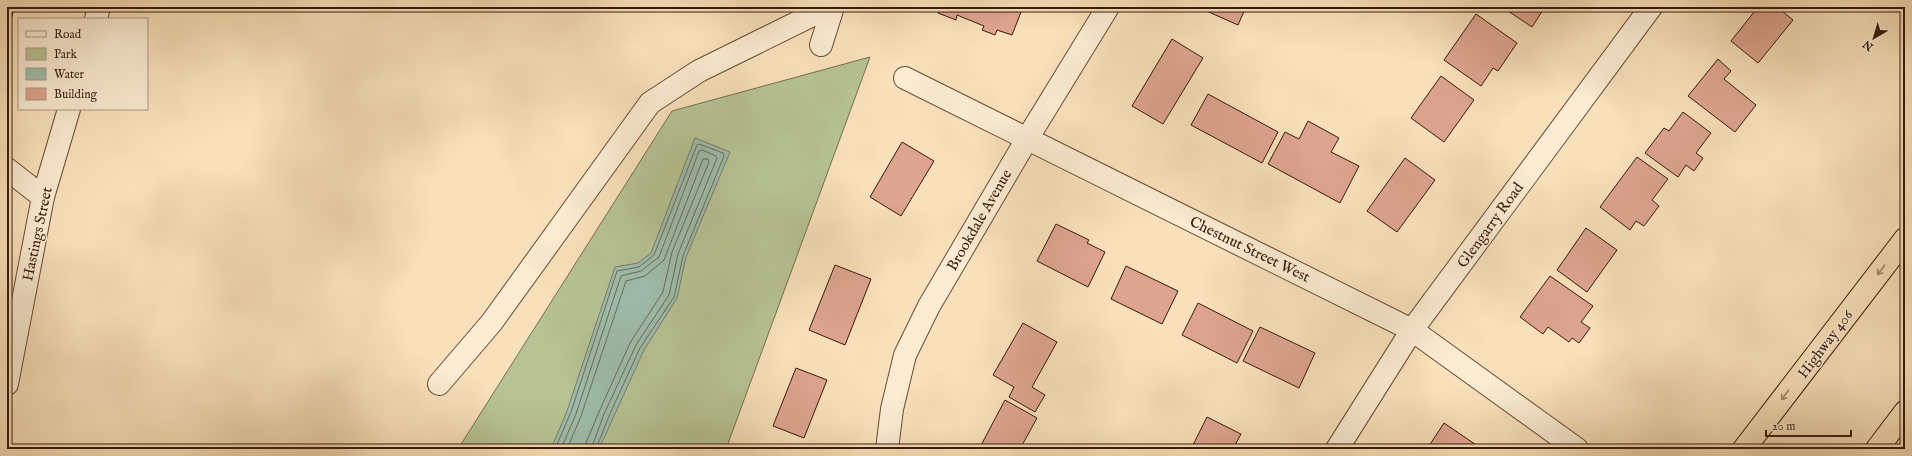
<svg xmlns="http://www.w3.org/2000/svg" width="1912" height="456" viewBox="0 0 1912 456" font-family="'IM FELL English',serif">
<style>
.green{fill:#b7c394;stroke:#786e50}
.water{fill:#9ebdac;stroke:#757c6c}
.lines{fill:none;stroke-linecap:round;stroke-linejoin:round}
.shore{stroke:#6b6c5c;stroke-width:1}
.building{fill:#dda48f;stroke:#381a0b}
.minor-casing{stroke:#684c37;stroke-width:24}
.highway-casing{stroke:#381a0b;stroke-width:24}
.minor{stroke:#faebd2;stroke-width:22}
.highway{stroke:#f8e0ba;stroke-width:22}
.oneway{stroke:#a2876b}
.labels{text-anchor:middle;stroke-width:3;stroke-linejoin:round;paint-order:stroke}
.street-label{font-size:15px;fill:#381a0b;stroke:#faebd2}
</style>
<rect width="100%" height="100%" fill="#f8e0ba"/>
<filter id="stains"><feTurbulence type="fractalNoise" baseFrequency=".005" numOctaves="4"/><feColorMatrix values="0 0 0 0 .2 0 0 0 0 .09 0 0 0 0 .02 0 0 0 .5 -.17"/></filter>
<radialGradient id="worn" r=".72"><stop offset=".6" stop-color="#630" stop-opacity="0"/><stop offset="1" stop-color="#630" stop-opacity=".3"/></radialGradient>
<path class="green" d="M 870,57 L 726,449 L 458,449 L 672,111 Z"/>
<path class="water" d="M 695,138 L 730,152 L 686,257 L 677,298 L 644,350 L 599,449 L 551,449 L 567,411 L 615,267 L 638,263 L 651,253 Z"/>
<g class="lines">
<g class="shore">
<path d="M 555,449 L 571,412 L 617,271 L 639,267 L 654,255 L 697,145 L 699,144 L 723,153 L 724,156 L 683,256 L 674,297 L 640,348 L 609,416 L 596,449"/>
<path d="M 561,449 L 576,414 L 621,276 L 641,271 L 659,257 L 699,151 L 702,150 L 716,156 L 717,158 L 678,254 L 669,295 L 636,345 L 604,414 L 591,449"/>
<path d="M 567,449 L 581,416 L 626,281 L 645,276 L 664,260 L 703,159 L 708,159 L 709,162 L 672,252 L 663,292 L 630,343 L 599,412 L 586,443 L 585,449"/>
</g>
</g>
<g class="building">
<path d="M 7,7 L 14,7 L 7,41 Z"/>
<path d="M 937,7 L 1023,7 L 1012,35 L 997,30 L 995,35 L 982,30 L 984,26 L 957,15 L 956,20 L 938,13 L 940,8 Z"/>
<path d="M 1203,7 L 1246,7 L 1238,25 L 1202,9 Z"/>
<path d="M 1502,7 L 1545,7 L 1532,27 Z"/>
<path d="M 1758,7 L 1777,7 L 1793,20 L 1758,63 L 1731,41 Z"/>
<path d="M 1476,14 L 1517,43 L 1498,71 L 1493,68 L 1481,86 L 1444,60 Z"/>
<path d="M 1172,39 L 1203,58 L 1163,124 L 1132,106 Z"/>
<path d="M 1718,59 L 1731,71 L 1724,79 L 1756,105 L 1735,132 L 1688,96 Z"/>
<path d="M 1441,76 L 1474,100 L 1444,142 L 1411,118 Z"/>
<path d="M 1208,94 L 1278,132 L 1262,163 L 1191,125 Z"/>
<path d="M 1683,112 L 1711,133 L 1696,153 L 1703,158 L 1694,171 L 1686,165 L 1678,177 L 1645,153 L 1664,128 L 1669,131 Z"/>
<path d="M 1308,121 L 1339,138 L 1331,152 L 1359,166 L 1340,203 L 1268,164 L 1285,132 L 1299,139 Z"/>
<path d="M 902,142 L 934,161 L 901,216 L 870,197 Z"/>
<path d="M 1637,157 L 1668,179 L 1652,200 L 1659,206 L 1644,226 L 1636,221 L 1630,230 L 1600,207 Z"/>
<path d="M 1405,158 L 1435,180 L 1397,232 L 1367,211 Z"/>
<path d="M 1056,224 L 1089,240 L 1087,243 L 1105,252 L 1088,287 L 1037,261 Z"/>
<path d="M 1586,228 L 1617,250 L 1587,292 L 1557,270 Z"/>
<path d="M 835,265 L 871,279 L 845,345 L 809,330 Z"/>
<path d="M 1126,266 L 1178,291 L 1162,324 L 1111,299 Z"/>
<path d="M 1550,276 L 1593,306 L 1581,322 L 1590,328 L 1579,343 L 1572,338 L 1569,342 L 1548,327 L 1543,334 L 1520,317 Z"/>
<path d="M 1198,303 L 1253,331 L 1237,363 L 1182,335 Z"/>
<path d="M 1023,323 L 1057,342 L 1032,387 L 1045,395 L 1035,412 L 1009,397 L 1014,387 L 993,375 Z"/>
<path d="M 1260,327 L 1315,353 L 1299,388 L 1243,361 Z"/>
<path d="M 796,368 L 827,380 L 804,438 L 773,426 Z"/>
<path d="M 1005,400 L 1037,418 L 1020,449 L 979,449 Z"/>
<path d="M 1207,417 L 1241,434 L 1233,449 L 1191,449 Z"/>
<path d="M 1444,423 L 1482,449 L 1427,449 Z"/>
</g>
<g class="lines">
<g class="minor-casing">
<g id="minor">
<path d="M 96,19 L 99,7"/>
<path d="M 821,45 L 833,7"/>
<path d="M 905,78 L 1412,330 L 1577,449"/>
<path d="M 7,169 L 43,197"/>
<path d="M 7,384 L 43,197 L 69,109"/>
<path d="M 439,384 L 492,322 L 650,103 L 699,71 L 829,7"/>
<path d="M 887,449 L 892,409 L 905,355 L 929,306 L 1027,139 L 1108,7"/>
<path d="M 1337,449 L 1412,330 L 1651,7"/>
</g>
</g>
<g class="highway-casing">
<g id="highway">
<path d="M 1744,449 L 1905,239"/>
<path d="M 1877,449 L 1905,412"/>
</g>
</g>
<use href="#minor" class="minor"/>
<use href="#highway" class="highway"/>
</g>
<defs><path id="oneway-shaft" d="M-6 0H5M1.5-3L5.5 0L1.5 3" fill="none" stroke-width="1.6" stroke-linecap="round" stroke-linejoin="round"/></defs>
<g class="oneway">
<use href="#oneway-shaft" transform="translate(1881 270) rotate(127)"/>
<use href="#oneway-shaft" transform="translate(1785 395) rotate(127)"/>
</g>
<g class="labels">
<g class="street-label">
<text transform="translate(979 220) rotate(-60)" y="5">Brookdale Avenue</text>
<text transform="translate(1490 225) rotate(-54)" y="5">Glengarry Road</text>
<text transform="translate(37 234) rotate(-78)" y="5">Hastings Street</text>
<text transform="translate(1250 249) rotate(26)" y="5">Chestnut Street West</text>
<text transform="translate(1825 344) rotate(-53)" y="5">Highway 406</text>
</g>
</g>
<rect width="1912" height="456" fill="none" stroke="#f8e0ba" stroke-width="24"/>
<rect x="8" y="8" width="1896" height="440" fill="none" stroke="#381a0b" stroke-width="2"/>
<rect x="12" y="12" width="1888" height="432" fill="none" stroke="#381a0b"/>
<rect x="18" y="18" width="130" height="92" fill="#faebd2" stroke="#ac9782"/>
<rect x="26" y="31" width="20" height="6" fill="#faebd2" stroke="#ac9782"/>
<text x="54" y="38" font-size="12" fill="#381a0b">Road</text>
<rect x="26" y="48" width="20" height="12" fill="#b7c394" stroke="#ac9782"/>
<text x="54" y="58" font-size="12" fill="#381a0b">Park</text>
<rect x="26" y="68" width="20" height="12" fill="#9ebdac" stroke="#ac9782"/>
<text x="54" y="78" font-size="12" fill="#381a0b">Water</text>
<rect x="26" y="88" width="20" height="12" fill="#dda48f" stroke="#ac9782"/>
<text x="54" y="98" font-size="12" fill="#381a0b">Building</text>
<g transform="translate(1874 38) rotate(218)" stroke="#faebd2" stroke-width="3" paint-order="stroke">
<path d="M0-3L7 15L0 10L-7 15Z" fill="#381a0b"/>
<text y="-6" font-size="11" font-weight="bold" text-anchor="middle" fill="#381a0b">N</text>
</g>
<path d="M1766 430v6h85v-6" fill="none" stroke="#381a0b" stroke-width="2"/>
<text x="1772" y="430" font-size="12" fill="#381a0b" stroke="#faebd2" stroke-width="3" paint-order="stroke">20 m</text>
<rect width="100%" height="100%" filter="url(#stains)"/>
<rect width="100%" height="100%" fill="url(#worn)"/>
</svg>
